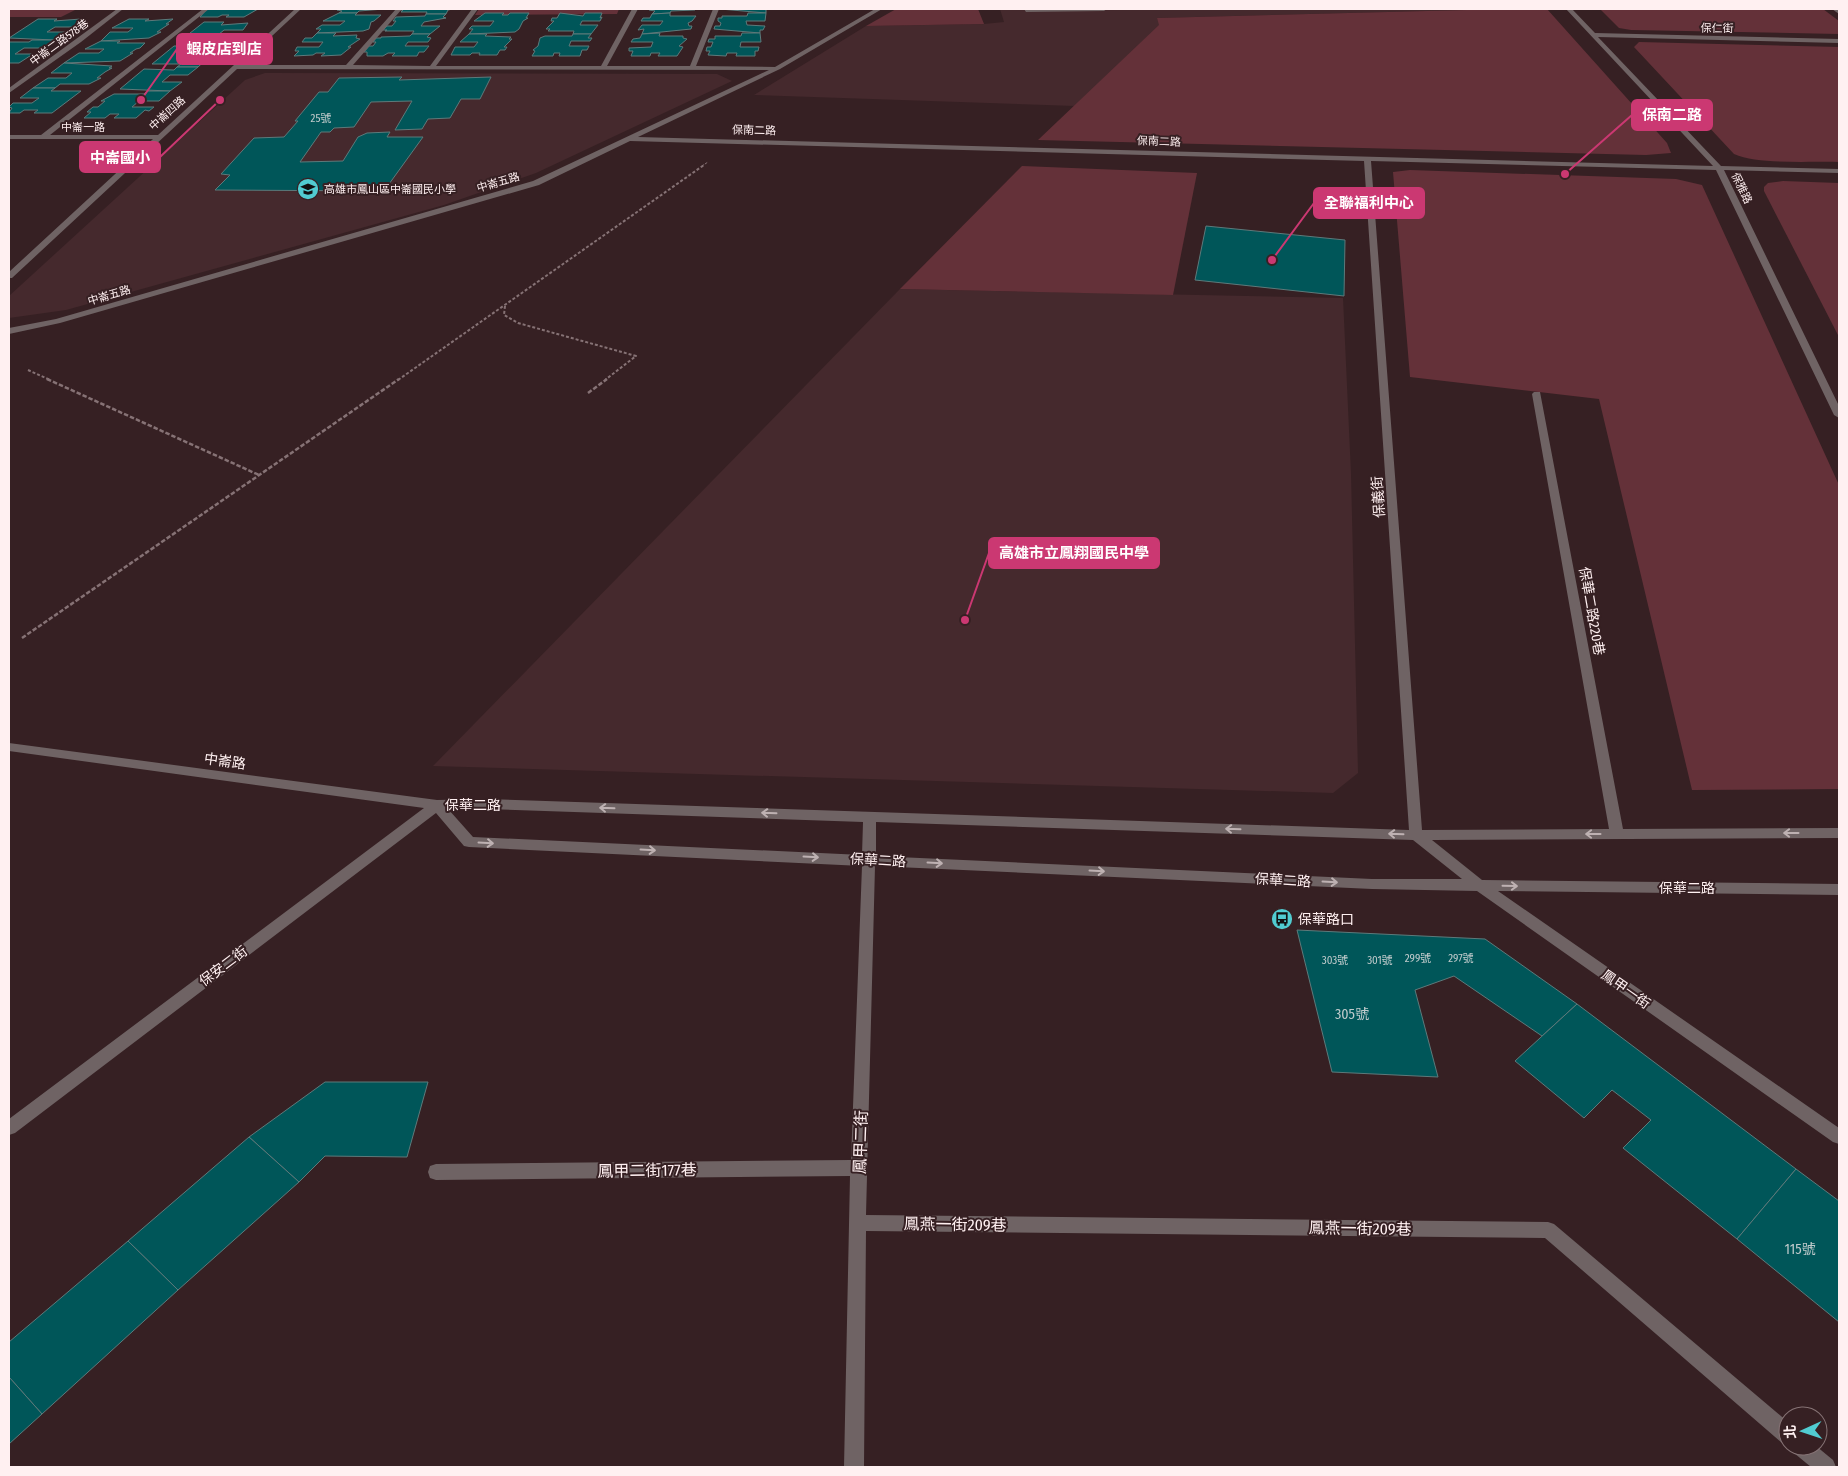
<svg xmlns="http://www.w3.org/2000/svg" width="1848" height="1476" viewBox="0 0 1848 1476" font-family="'Fira Sans Condensed','Noto Sans TC',sans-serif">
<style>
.built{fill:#45292d}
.green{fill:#643139}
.building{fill:#005659;stroke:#5d7a7b}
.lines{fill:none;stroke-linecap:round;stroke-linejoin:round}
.path-far2{stroke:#867275;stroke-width:1;stroke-dasharray:2.5 1;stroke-linecap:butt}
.path-far1{stroke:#867275;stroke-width:2;stroke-dasharray:3 2;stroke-linecap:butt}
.path{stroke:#867275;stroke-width:2.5;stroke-dasharray:4.5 2;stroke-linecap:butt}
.minor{fill:#6f6364;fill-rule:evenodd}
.oneway{stroke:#beb1b2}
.labels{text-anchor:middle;stroke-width:4;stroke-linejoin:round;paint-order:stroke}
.far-street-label{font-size:11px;fill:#fff0f1;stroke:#362023}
.number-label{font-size:11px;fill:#bfcacb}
.far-poi-label{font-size:11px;fill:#fff0f1;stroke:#362023;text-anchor:start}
.street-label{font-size:14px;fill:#fff0f1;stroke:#362023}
.poi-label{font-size:14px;fill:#fff0f1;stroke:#362023;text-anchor:start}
.near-number-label{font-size:14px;fill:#bfcacb}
.near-street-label{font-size:16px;fill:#fff0f1;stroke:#362023}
.leader{fill:none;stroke:#cb3872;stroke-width:2}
.callout-dot{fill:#cb3872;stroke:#362023;stroke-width:2}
.callout{fill:#cb3872;stroke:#cb3872;stroke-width:2}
.callout-label{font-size:15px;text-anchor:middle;font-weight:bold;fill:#fff}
</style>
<rect width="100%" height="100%" fill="#362023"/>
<g class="built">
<path d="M 1000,9 L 1505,9 L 1157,18 L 1160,25 L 1075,106 L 754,95 L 866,26 L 984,24 L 1004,22 Z"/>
<path d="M 265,73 L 717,74 L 732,81 L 536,173 L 444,205 L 66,310 L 9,318 L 9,296 L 245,80 Z"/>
<path d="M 900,289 L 1343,298 L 1351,474 L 1358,773 L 1333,793 L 433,766 Z"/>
</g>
<g class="green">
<path d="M 9,9 L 77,9 L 61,17 L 9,17 Z"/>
<path d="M 479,9 L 619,9 L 617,14 L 475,15 Z"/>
<path d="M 896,9 L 978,9 L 984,24 L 866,26 Z"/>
<path d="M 1505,9 L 1547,9 L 1667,143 L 1671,153 L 1646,155 L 1038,140 L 1159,25 L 1157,18 Z"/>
<path d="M 1600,9 L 1823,9 L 1839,21 L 1839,34 L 1631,30 L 1619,28 Z"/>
<path d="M 1639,42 L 1839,47 L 1839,162 C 1811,161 1759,165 1734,154 L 1634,47 Z"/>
<path d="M 1022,166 L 1197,173 L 1173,295 L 900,289 Z"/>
<path d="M 1410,170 L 1676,179 L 1702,185 L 1839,485 L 1839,789 L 1692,790 L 1599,399 L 1410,377 L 1393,172 Z"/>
<path d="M 1783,181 L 1839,183 L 1839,337 L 1764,191 L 1764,187 L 1768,183 Z"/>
</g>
<g class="building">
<path d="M 207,9 L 258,9 L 244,17 L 226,17 L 229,15 L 222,15 L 218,17 L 200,17 Z"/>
<path d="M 339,9 L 384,9 L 359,11 L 357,13 L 339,13 L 342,11 L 337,10 Z"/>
<path d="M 400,9 L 453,9 L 448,10 L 446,14 L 426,14 L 427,12 L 401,12 L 403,10 L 399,10 Z"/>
<path d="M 650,9 L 695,9 L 695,10 L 671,11 L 670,13 L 652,14 L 655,11 L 649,10 Z"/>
<path d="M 720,9 L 766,9 L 766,13 Z"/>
<path d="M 339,13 L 357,13 L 355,15 L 381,15 L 374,21 L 371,22 L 369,29 L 363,31 L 317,33 L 321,29 L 316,29 L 322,25 L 340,25 L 345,21 L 323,21 Z"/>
<path d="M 485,13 L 504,13 L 502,15 L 508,15 L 510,13 L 529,13 L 526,18 L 528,18 L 523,21 L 519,29 L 515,32 L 469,34 L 473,29 L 469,29 L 472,26 L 490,26 L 494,21 L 474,21 Z"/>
<path d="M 560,13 L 583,16 L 585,13 L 602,13 L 600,18 L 602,17 L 600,21 L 582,21 L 580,25 L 598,25 L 591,34 L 573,34 L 574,31 L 548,31 L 550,29 L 546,29 L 554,21 L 551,21 L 552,18 L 557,18 Z"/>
<path d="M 670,13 L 670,16 L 696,16 L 692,21 L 688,23 L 689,26 L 692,26 L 691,29 L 642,34 L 644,29 L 638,30 L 642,25 L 660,25 L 663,21 L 641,21 L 643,18 L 650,18 L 652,14 Z"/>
<path d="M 748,13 L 766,13 L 765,21 L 746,21 L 747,25 L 765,26 L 763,30 L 760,30 L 760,33 L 714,29 L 715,26 L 720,26 L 721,23 L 718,21 L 718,18 L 722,18 L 722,16 L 747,16 Z"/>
<path d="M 426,14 L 446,14 L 443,17 L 446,18 L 424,22 L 421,26 L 440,26 L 430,34 L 412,34 L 414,31 L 385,31 L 387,30 L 383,30 L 387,26 L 392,26 L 396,21 L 393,21 L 396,17 L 425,16 Z"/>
<path d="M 38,19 L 57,19 L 54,21 L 81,19 L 74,27 L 55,27 L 47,32 L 66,32 L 54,40 L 9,38 Z"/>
<path d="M 129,19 L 149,19 L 145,21 L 173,19 L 166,24 L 169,24 L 157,32 L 161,32 L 149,38 L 101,41 L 110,32 L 128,32 L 133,28 L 112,28 Z"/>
<path d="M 204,22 L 224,22 L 221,25 L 248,23 L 243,30 L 224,30 L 218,35 L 236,35 L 226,44 L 180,41 Z"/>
<path d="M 317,33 L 336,33 L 333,36 L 357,35 L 356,38 L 360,39 L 348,47 L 351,47 L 341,55 L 321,56 L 325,53 L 316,53 L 313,55 L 294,56 L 299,51 L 295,51 L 297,47 L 319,47 L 323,42 L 302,42 L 305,38 L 312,38 Z"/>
<path d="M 660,33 L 659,36 L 683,36 L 683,38 L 687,39 L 679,46 L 683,47 L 677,56 L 658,56 L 660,53 L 651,53 L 650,56 L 631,56 L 633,51 L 629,51 L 629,48 L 651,47 L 653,42 L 631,42 L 633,39 L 640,38 L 642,34 Z"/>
<path d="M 742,33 L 760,33 L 761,42 L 741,42 L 740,47 L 759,47 L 758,51 L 755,51 L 755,56 L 736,56 L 737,53 L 727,53 L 726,56 L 708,55 L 710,51 L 706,51 L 707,47 L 711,47 L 713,42 L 708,42 L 709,39 L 715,39 L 715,36 L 741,36 Z"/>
<path d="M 412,34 L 430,34 L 427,37 L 431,38 L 428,42 L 408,42 L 405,46 L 429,46 L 424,52 L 419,52 L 417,56 L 392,56 L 395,53 L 388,53 L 383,56 L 367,56 L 367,52 L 364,52 L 369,46 L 373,46 L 376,42 L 373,42 L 376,38 L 381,38 L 381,37 L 410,36 Z"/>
<path d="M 469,34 L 487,34 L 485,36 L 511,37 L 509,39 L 512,39 L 504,47 L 507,47 L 505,50 L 500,50 L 497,55 L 479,55 L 480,53 L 472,53 L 470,55 L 451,55 L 455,47 L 474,47 L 478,42 L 460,42 Z"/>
<path d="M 573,34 L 591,34 L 588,38 L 592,38 L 590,41 L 571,41 L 569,46 L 589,46 L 587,50 L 582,50 L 580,56 L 559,56 L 560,53 L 554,53 L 553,56 L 532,56 L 535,51 L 533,50 L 538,46 L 540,38 L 545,36 L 572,36 Z"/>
<path d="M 32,40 L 54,40 L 42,48 L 24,48 L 15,54 L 33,54 L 19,63 L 9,63 L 9,42 L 29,42 Z"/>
<path d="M 101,41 L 120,41 L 117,43 L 145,43 L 140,48 L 136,49 L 130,53 L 133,53 L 120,61 L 64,63 L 79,53 L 99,53 L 104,49 L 85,49 Z"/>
<path d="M 205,44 L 226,44 L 217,51 L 199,51 L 191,57 L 209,57 L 198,67 L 177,67 L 181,64 L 152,64 L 174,46 L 202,46 Z"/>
<path d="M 64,63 L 112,66 L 109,68 L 112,68 L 105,72 L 97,78 L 101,78 L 89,84 L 60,84 L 55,88 L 33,88 L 48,78 L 66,78 L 72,73 L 51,73 Z"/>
<path d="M 177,67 L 198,67 L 188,75 L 170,75 L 162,82 L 182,82 L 170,91 L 120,89 L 144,69 L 174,70 Z"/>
<path d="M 402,77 L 399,80 L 491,77 L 480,99 L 461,99 L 450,118 L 428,119 L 422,129 L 395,130 L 412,101 L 371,102 L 354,127 L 334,128 L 330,132 L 321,132 L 300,162 L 343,161 L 358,137 L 367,133 L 390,132 L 387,137 L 423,137 L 384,191 L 215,190 L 230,175 L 221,174 L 254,138 L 284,137 L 298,121 L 295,121 L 319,92 L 328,92 L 339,78 Z"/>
<path d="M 33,88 L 55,88 L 51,91 L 81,91 L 52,113 L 34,113 L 38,110 L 24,110 L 20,113 L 9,113 L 12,108 L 9,107 L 13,103 L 32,103 L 39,98 L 20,98 Z"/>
<path d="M 147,91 L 170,91 L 159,101 L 139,101 L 132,107 L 154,107 L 149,111 L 145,110 L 136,118 L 114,118 L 119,114 L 110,114 L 105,118 L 84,118 L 91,112 L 87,112 L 93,107 L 98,107 L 105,101 L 101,101 L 114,94 L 144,94 Z"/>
<path d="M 1206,226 L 1345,240 L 1344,296 L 1195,280 Z"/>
<path d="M 1297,930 L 1485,939 L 1577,1004 L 1542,1036 L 1454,976 L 1415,990 L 1438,1077 L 1332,1072 Z"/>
<path d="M 1577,1004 L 1796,1169 L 1737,1239 L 1623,1148 L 1651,1120 L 1612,1090 L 1584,1118 L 1515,1061 Z"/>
<path d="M 325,1082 L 428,1082 L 407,1157 L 325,1156 L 299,1182 L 249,1137 Z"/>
<path d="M 249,1137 L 299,1182 L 178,1290 L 128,1241 Z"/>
<path d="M 1796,1169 L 1839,1201 L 1839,1322 L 1737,1239 Z"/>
<path d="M 128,1241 L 178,1290 L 42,1414 L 9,1377 L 9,1342 Z"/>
<path d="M 9,1377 L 42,1414 L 9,1444 Z"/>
</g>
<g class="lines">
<path class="path-far2" d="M 702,166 L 708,162"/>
<g class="path-far1">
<path d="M 505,306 L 504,315 L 518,323 L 636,356 L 605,380"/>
<path d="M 28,370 L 50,380"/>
<path d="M 398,380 L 704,165"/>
</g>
<g class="path">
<path d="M 47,379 L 259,475"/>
<path d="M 588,393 L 607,379"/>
<path d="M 22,638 L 399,379"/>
</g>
<g class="minor">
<path d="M 117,9 L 123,9 L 81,42 L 9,93 L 9,88 Z"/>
<path d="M 203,9 L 209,9 L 50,135 L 158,135 L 295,9 L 301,9 L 241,65 L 346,65 L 396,9 L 402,9 L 353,65 L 430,66 L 472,9 L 478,9 L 436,66 L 601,66 L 632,9 L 638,9 L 607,66 L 690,66 L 713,9 L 719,9 L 696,66 L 775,67 L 875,9 L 882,9 L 780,69 L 638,137 L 1713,166 L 1566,9 L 1572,9 L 1595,33 L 1839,39 L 1839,43 L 1598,37 L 1721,166 L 1839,169 L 1839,173 L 1724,170 L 1839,406 L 1839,418 L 1834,415 L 1716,170 L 1371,161 L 1422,830 L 1609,829 L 1532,394 L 1534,392 L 1540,392 L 1623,829 L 1839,828 L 1839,838 L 1432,840 L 1482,880 L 1839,884 L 1839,895 L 1498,891 L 1839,1128 L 1839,1144 L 1833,1142 L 1477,891 L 1372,889 L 875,866 L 866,1215 L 1548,1222 L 1554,1224 L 1788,1422 L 1788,1445 L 1781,1442 L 1545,1238 L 866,1231 L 864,1467 L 844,1467 L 850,1176 L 436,1180 L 430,1178 L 428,1172 L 430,1166 L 436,1164 L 851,1160 L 862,866 L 469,847 L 464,846 L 436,813 L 15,1133 L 9,1135 L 9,1119 L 424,808 L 9,751 L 9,743 L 437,800 L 486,799 L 1409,830 L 1364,161 L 630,141 L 539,185 L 60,323 L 9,334 L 9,328 L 56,319 L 533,181 L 769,70 L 237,69 L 12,278 L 9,278 L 9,272 L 153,139 L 9,139 L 9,135 L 41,135 ZM 486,809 L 863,822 L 862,855 L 473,837 L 449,810 ZM 876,822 L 1413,840 L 1462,879 L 1372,879 L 876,856 Z"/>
<path d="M 1024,9 L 1107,9 L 1104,11 L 1026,12 Z"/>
<path d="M 1832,9 L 1838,9 L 1839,14 Z"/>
<path d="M 1791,1446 L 1816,1446 L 1833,1460 L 1836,1467 L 1811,1467 L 1794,1453 Z"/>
</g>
</g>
<defs><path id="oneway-shaft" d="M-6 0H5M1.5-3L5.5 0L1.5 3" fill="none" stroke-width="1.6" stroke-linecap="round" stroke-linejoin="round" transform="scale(1.25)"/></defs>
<g class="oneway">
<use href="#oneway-shaft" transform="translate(607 808) rotate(-178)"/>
<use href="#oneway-shaft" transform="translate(769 813) rotate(-178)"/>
<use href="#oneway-shaft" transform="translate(1233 829) rotate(-178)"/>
<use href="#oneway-shaft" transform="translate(1791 833) rotate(180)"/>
<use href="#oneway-shaft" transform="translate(1396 834) rotate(-178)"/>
<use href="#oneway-shaft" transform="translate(1593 834) rotate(-180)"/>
<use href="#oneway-shaft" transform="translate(486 843) rotate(3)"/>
<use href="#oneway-shaft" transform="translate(648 850) rotate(3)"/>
<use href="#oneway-shaft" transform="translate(811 857) rotate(3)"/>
<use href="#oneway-shaft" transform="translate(935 863) rotate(3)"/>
<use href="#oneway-shaft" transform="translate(1097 871) rotate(3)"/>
<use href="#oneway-shaft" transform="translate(1330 882) rotate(3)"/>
<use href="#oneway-shaft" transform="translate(1510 886) rotate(1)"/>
</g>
<defs>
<g id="school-disc" transform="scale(1.125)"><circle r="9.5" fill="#51ccd1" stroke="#362023"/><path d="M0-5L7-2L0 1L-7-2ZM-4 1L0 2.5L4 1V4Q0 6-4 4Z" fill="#111"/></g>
<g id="bus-disc" transform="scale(1.125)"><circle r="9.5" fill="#51ccd1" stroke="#362023"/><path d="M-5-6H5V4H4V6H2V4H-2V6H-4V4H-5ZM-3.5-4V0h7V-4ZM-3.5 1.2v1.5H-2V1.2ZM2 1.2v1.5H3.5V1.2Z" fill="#111"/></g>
</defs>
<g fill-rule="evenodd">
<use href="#school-disc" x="308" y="189"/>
<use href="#bus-disc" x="1282" y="919"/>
</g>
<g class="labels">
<g class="far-street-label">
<text transform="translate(1717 28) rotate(1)" y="4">保仁街</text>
<text transform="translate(59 42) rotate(-36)" y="4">中崙二路578巷</text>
<text transform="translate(167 113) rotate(-42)" y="4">中崙四路</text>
<text x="83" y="131">中崙一路</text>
<text transform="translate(754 130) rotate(1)" y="4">保南二路</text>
<text transform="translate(1159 141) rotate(2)" y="4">保南二路</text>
<text transform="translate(498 182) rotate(-16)" y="4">中崙五路</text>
<text transform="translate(1742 188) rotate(64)" y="4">保雅路</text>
<text transform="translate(109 295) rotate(-16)" y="4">中崙五路</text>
</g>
<g class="number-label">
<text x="321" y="122">25號</text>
<text x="1418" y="962">299號</text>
<text x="1461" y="962">297號</text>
<text x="1335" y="964">303號</text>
<text x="1380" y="964">301號</text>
</g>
<g class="far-poi-label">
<text x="324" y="193">高雄市鳳山區中崙國民小學</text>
</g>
<g class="street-label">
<text transform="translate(1378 497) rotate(-94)" y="5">保義街</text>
<text transform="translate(1592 611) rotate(80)" y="5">保華二路220巷</text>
<text transform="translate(225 761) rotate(8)" y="5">中崙路</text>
<text x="473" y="810">保華二路</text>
<text transform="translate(878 860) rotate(3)" y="5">保華二路</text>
<text transform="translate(1283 880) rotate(3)" y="5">保華二路</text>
<text x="1687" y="893">保華二路</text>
<text transform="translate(223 966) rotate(-37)" y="5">保安二街</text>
<text transform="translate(1626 989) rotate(35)" y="5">鳳甲一街</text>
</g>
<g class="poi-label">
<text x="1298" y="924">保華路口</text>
</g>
<g class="near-number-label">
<text x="1352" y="1019">305號</text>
<text x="1800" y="1254">115號</text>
</g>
<g class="near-street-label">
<text transform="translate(860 1142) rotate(-88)" y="6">鳳甲二街</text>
<text transform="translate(647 1170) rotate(-1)" y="6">鳳甲二街177巷</text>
<text transform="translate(955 1224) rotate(1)" y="6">鳳燕一街209巷</text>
<text transform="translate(1360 1228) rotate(1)" y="6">鳳燕一街209巷</text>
</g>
</g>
<path class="leader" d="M141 100L177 49M1565 174L1632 115M220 100L160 157M1272 260L1314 203M965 620L989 553"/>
<g class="callout-dot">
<circle cx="141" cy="100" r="5"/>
<circle cx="1565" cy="174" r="5"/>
<circle cx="220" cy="100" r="5"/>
<circle cx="1272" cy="260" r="5"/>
<circle cx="965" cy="620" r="5"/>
</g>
<g class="callout">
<rect x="177" y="34" width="95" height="30" rx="5"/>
<rect x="1632" y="100" width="80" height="30" rx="5"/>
<rect x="80" y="142" width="80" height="30" rx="5"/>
<rect x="1314" y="188" width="110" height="30" rx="5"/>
<rect x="989" y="538" width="170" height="30" rx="5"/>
</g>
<g class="callout-label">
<text x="224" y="54">蝦皮店到店</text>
<text x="1672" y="120">保南二路</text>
<text x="120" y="163">中崙國小</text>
<text x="1369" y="208">全聯福利中心</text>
<text x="1074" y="558">高雄市立鳳翔國民中學</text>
</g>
<rect width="1848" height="1476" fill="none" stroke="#fff0f1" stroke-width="20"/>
<g transform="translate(1803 1431) rotate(267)"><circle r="24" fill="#362023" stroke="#867375"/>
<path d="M0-4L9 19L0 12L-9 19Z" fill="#51ccd1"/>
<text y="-8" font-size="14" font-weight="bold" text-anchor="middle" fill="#fff0f1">北</text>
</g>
</svg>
